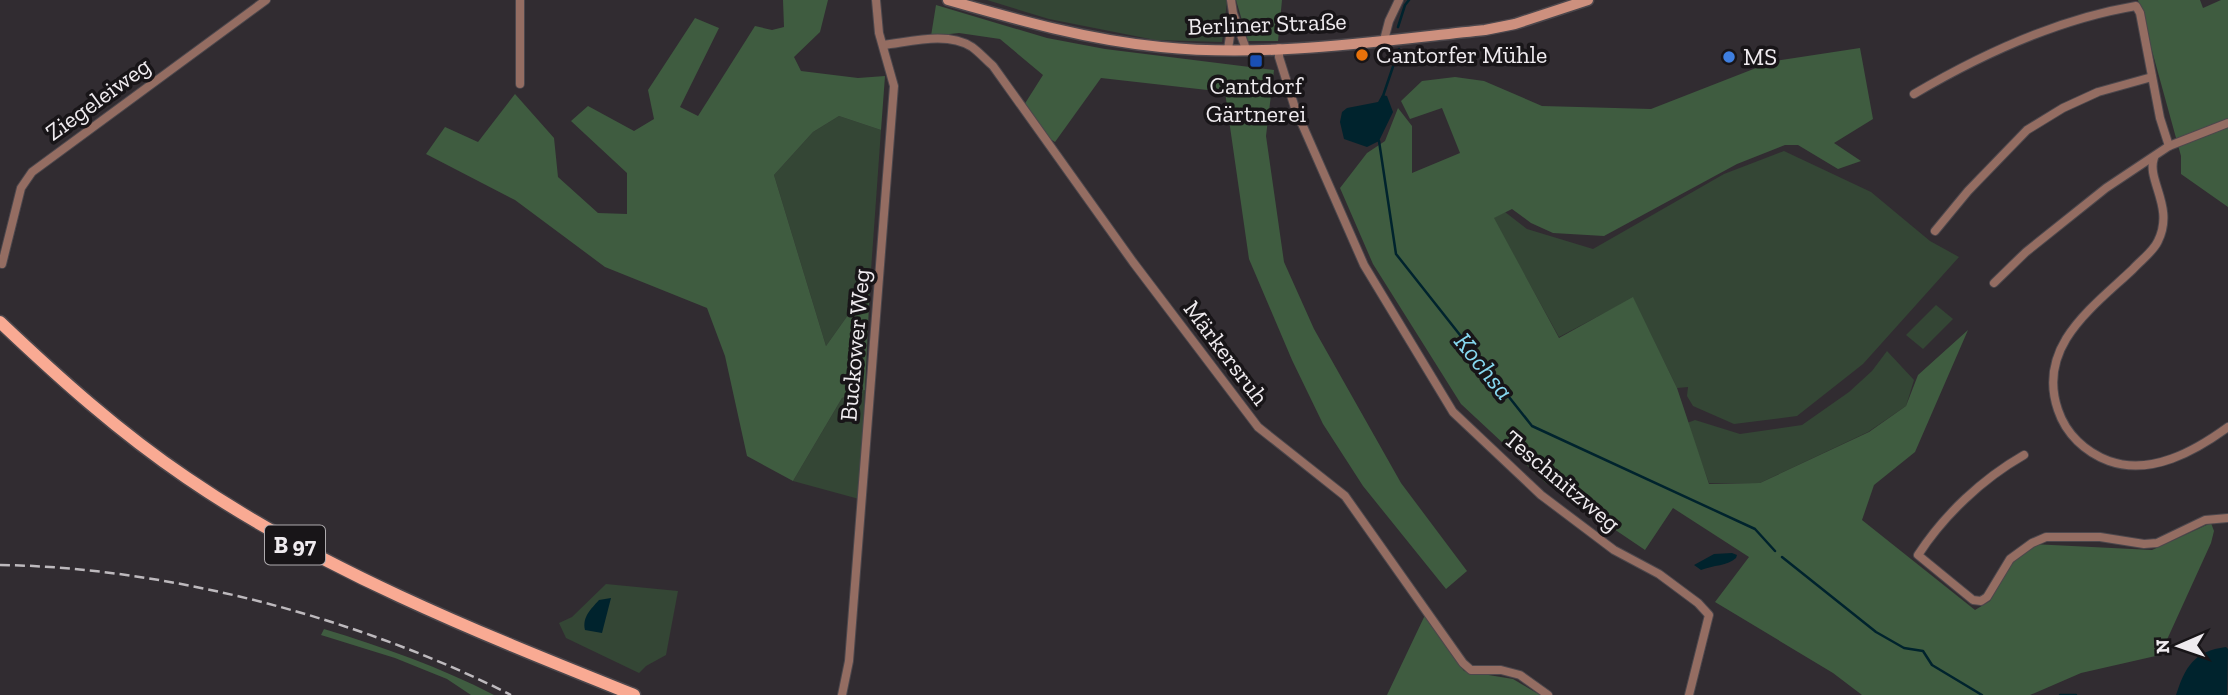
<svg xmlns="http://www.w3.org/2000/svg" width="2228" height="695" viewBox="0 0 2228 695" font-family="'Zilla Slab',serif">
<style>
.green{fill:#344635}
.forest{fill:#3f5c40}
.water{fill:#00232d}
.lines{fill:none;stroke-linecap:round;stroke-linejoin:round}
.stream{stroke:#00232d;stroke-width:2.5}
.street-casing{stroke:#4c474c;stroke-width:10}
.secondary-casing{stroke:#4c474c;stroke-width:13}
.primary-casing{stroke:#4c474c;stroke-width:15}
.street{stroke:#946d62;stroke-width:8}
.secondary{stroke:#cd907e;stroke-width:10}
.primary{stroke:#f9aa93;stroke-width:12}
.rail{stroke:#bdb9bd;stroke-width:2.5;stroke-dasharray:10 5;stroke-linecap:butt}
.food-dot{fill:#e8710a;stroke:#181518;stroke-width:2.5}
.shop-dot{fill:#3f7fe0;stroke:#181518;stroke-width:2.5}
.transit-dot{fill:#1a4fb4;stroke:#181518;stroke-width:2.5}
.labels{text-anchor:middle;stroke-width:7;stroke-linejoin:round;paint-order:stroke}
.shield{fill:#181518;stroke:#aeabae;stroke-width:2}
.shield-label{font-size:23px;font-weight:bold;fill:#efebef}
.street-label{font-size:24px;fill:#efebef;stroke:#181518}
.poi-label{font-size:24px;fill:#efebef;stroke:#181518;text-anchor:start}
.water-label{font-size:26px;font-style:italic;fill:#86d8f0;stroke:#181518}
</style>
<rect width="100%" height="100%" fill="#312c31"/>
<g class="green">
<path d="M 987,0 L 1226,0 L 1227,2 L 1222,42 L 1155,40 L 1049,19 Z"/>
<path d="M 839,116 L 881,130 L 870,284 L 826,346 L 774,175 L 813,132 Z"/>
<path d="M 1784,151 L 1871,192 L 1930,241 L 1959,257 L 1863,364 L 1797,416 L 1734,424 L 1693,406 L 1687,396 L 1688,387 L 1677,388 L 1633,298 L 1559,337 L 1493,218 L 1505,212 L 1527,229 L 1593,249 L 1724,174 Z"/>
<path d="M 1936,305 L 1953,319 L 1923,349 L 1906,335 Z"/>
<path d="M 1887,351 L 1914,380 L 1906,406 L 1868,432 L 1760,483 L 1709,483 L 1687,423 L 1695,420 L 1740,434 L 1802,425 L 1849,392 L 1872,371 Z"/>
<path d="M 865,390 L 859,499 L 793,481 L 842,398 Z"/>
<path d="M 606,584 L 678,591 L 666,655 L 646,666 L 639,673 L 566,638 L 559,623 L 572,617 Z"/>
</g>
<g class="forest">
<path d="M 783,0 L 828,0 L 820,32 L 794,57 L 801,71 L 858,78 L 885,76 L 881,130 L 839,116 L 813,132 L 774,175 L 826,346 L 870,284 L 865,390 L 842,398 L 793,481 L 747,456 L 725,356 L 707,308 L 605,267 L 515,200 L 426,154 L 445,127 L 478,142 L 515,94 L 554,138 L 558,177 L 598,213 L 627,214 L 627,173 L 571,121 L 588,106 L 634,131 L 654,119 L 648,90 L 695,18 L 719,28 L 680,107 L 698,116 L 755,26 L 772,30 L 784,27 Z"/>
<path d="M 1236,0 L 1282,0 L 1278,41 L 1248,41 Z"/>
<path d="M 2138,0 L 2200,0 L 2203,8 L 2221,0 L 2228,0 L 2228,207 L 2181,174 L 2181,156 Z"/>
<path d="M 936,5 L 1047,38 L 1105,49 L 1274,70 L 1266,136 L 1284,262 L 1314,329 L 1401,483 L 1467,571 L 1446,589 L 1363,486 L 1323,424 L 1292,360 L 1249,259 L 1225,92 L 1101,78 L 1055,142 L 1047,137 L 1024,105 L 1043,75 L 1000,39 L 959,33 L 931,36 Z"/>
<path d="M 1860,48 L 1873,119 L 1834,143 L 1861,161 L 1838,169 L 1798,145 L 1785,145 L 1737,164 L 1604,236 L 1553,233 L 1531,223 L 1512,209 L 1494,218 L 1559,338 L 1633,297 L 1677,388 L 1709,484 L 1760,483 L 1869,432 L 1906,406 L 1918,375 L 1968,330 L 1915,452 L 1874,485 L 1862,520 L 1975,610 L 1990,601 L 2012,559 L 2032,544 L 2152,550 L 2211,523 L 2214,531 L 2211,543 L 2160,655 L 2081,673 L 2030,695 L 1862,695 L 1833,673 L 1715,602 L 1749,557 L 1673,508 L 1645,550 L 1546,483 L 1461,404 L 1373,264 L 1340,188 L 1367,153 L 1385,141 L 1398,108 L 1412,126 L 1412,173 L 1460,153 L 1442,108 L 1410,119 L 1401,101 L 1422,81 L 1455,77 L 1484,81 L 1542,106 L 1651,109 L 1774,61 Z"/>
<path d="M 1426,613 L 1464,671 L 1513,679 L 1540,695 L 1387,695 Z"/>
<path d="M 324,629 C 383,647 440,667 494,695 L 471,695 L 447,679 L 395,658 L 321,635 Z"/>
</g>
<g class="water">
<path d="M 1382,95 L 1387,96 L 1393,112 L 1379,141 L 1367,147 L 1344,139 L 1340,122 L 1342,112 L 1347,108 L 1378,102 Z"/>
<path d="M 1732,553 L 1737,555 L 1736,558 C 1728,566 1713,565 1701,570 L 1694,565 L 1714,554 Z"/>
<path d="M 611,598 L 602,633 L 585,630 C 582,617 591,609 599,600 Z"/>
<path d="M 2226,647 L 2228,649 L 2227,695 L 2176,695 C 2185,667 2194,651 2226,647 Z"/>
</g>
<g class="lines">
<g class="stream">
<path d="M 1398,27 L 1405,5 L 1409,0"/>
<path d="M 1383,96 L 1399,49"/>
<path d="M 1379,141 L 1396,254 L 1532,426 L 1755,529 L 1775,551"/>
<path d="M 1782,557 L 1876,632 L 1904,648 L 1923,651 L 1932,665 L 1982,695"/>
<path d="M 2060,695 L 2076,695"/>
</g>
<g class="street-casing">
<g id="street">
<path d="M 520,0 L 520,84"/>
<path d="M 1231,0 L 1233,13 L 1246,49"/>
<path d="M 1384,40 L 1389,21 L 1399,0"/>
<path d="M 883,45 C 910,42 947,31 972,47 C 979,52 986,60 993,66 L 1133,262 L 1258,427 L 1345,496 L 1463,663 L 1471,670 L 1501,670 L 1520,675 L 1548,695"/>
<path d="M 1279,48 L 1279,57 L 1295,108 L 1364,265 L 1453,412 L 1541,495 L 1614,550 L 1659,574 L 1698,603 L 1709,615 L 1689,695"/>
<path d="M 1228,49 L 1233,16"/>
<path d="M 1914,94 C 1982,54 2057,19 2136,6 L 2140,13 L 2160,118 L 2169,146"/>
<path d="M 2154,158 C 2146,180 2175,207 2158,241 C 2153,252 2141,260 2133,269 C 2093,307 2036,346 2058,410 C 2066,434 2085,452 2109,461 C 2151,476 2195,451 2228,427"/>
<path d="M 1935,231 L 1968,191 L 2027,130 L 2063,108 L 2098,92 L 2152,77"/>
<path d="M 2,264 L 21,188 L 32,172 L 266,0"/>
<path d="M 1994,283 L 2026,252 L 2106,188 L 2169,146 L 2228,123"/>
<path d="M 2024,455 C 1982,479 1944,515 1918,555 L 1973,600 L 1981,601 L 1987,597 L 2010,559 L 2032,543 L 2046,537 L 2100,537 L 2144,544 L 2157,543 L 2205,520 L 2228,518"/>
<path d="M 842,695 L 849,661 L 853,610 L 894,86 L 879,33 L 876,0"/>
</g>
</g>
<g class="secondary-casing">
<path id="secondary" d="M 948,0 C 1018,20 1088,40 1161,47 C 1268,58 1379,41 1485,30 L 1515,24 L 1588,0"/>
</g>
<g class="primary-casing">
<path id="primary" d="M 0,322 C 59,378 119,432 187,478 C 323,571 482,634 634,695"/>
</g>
<use href="#street" class="street"/>
<use href="#secondary" class="secondary"/>
<use href="#primary" class="primary"/>
<path class="rail" d="M 0,565 C 168,567 362,619 511,695"/>
</g>
<circle class="food-dot" cx="1362" cy="55" r="7"/>
<circle class="shop-dot" cx="1729" cy="57" r="7"/>
<rect class="transit-dot" x="1249" y="54" width="14" height="14" rx="3.5"/>
<g class="labels">
<rect class="shield" x="265" y="525.5" width="60" height="39" rx="5"/>
<g class="shield-label">
<text x="295" y="553">B 97</text>
</g>
<g class="street-label">
<text transform="translate(1267 24) rotate(-2)" y="8">Berliner Straße</text>
<text transform="translate(98 99) rotate(-36)" y="8">Ziegeleiweg</text>
<text transform="translate(855 345) rotate(-85)" y="8">Buckower Weg</text>
<text transform="translate(1226 353) rotate(53)" y="8">Märkersruh</text>
<text transform="translate(1562 481) rotate(40)" y="8">Teschnitzweg</text>
</g>
<g class="poi-label">
<text x="1376" y="63">Cantorfer Mühle</text>
<text x="1743" y="65">MS</text>
<text x="1256" y="94" text-anchor="middle">Cantdorf<tspan x="1256" dy="28">Gärtnerei</tspan></text>
</g>
<g class="water-label">
<text transform="translate(1484 366) rotate(51)" y="9">Kochsa</text>
</g>
</g>
<g transform="translate(2179 646) rotate(268)" stroke="#181518" stroke-width="5" paint-order="stroke">
<path d="M0-5L12 26L0 18L-12 26Z" fill="#efebef"/>
<text y="-10" font-size="19" font-weight="bold" text-anchor="middle" fill="#efebef">N</text>
</g>
</svg>
